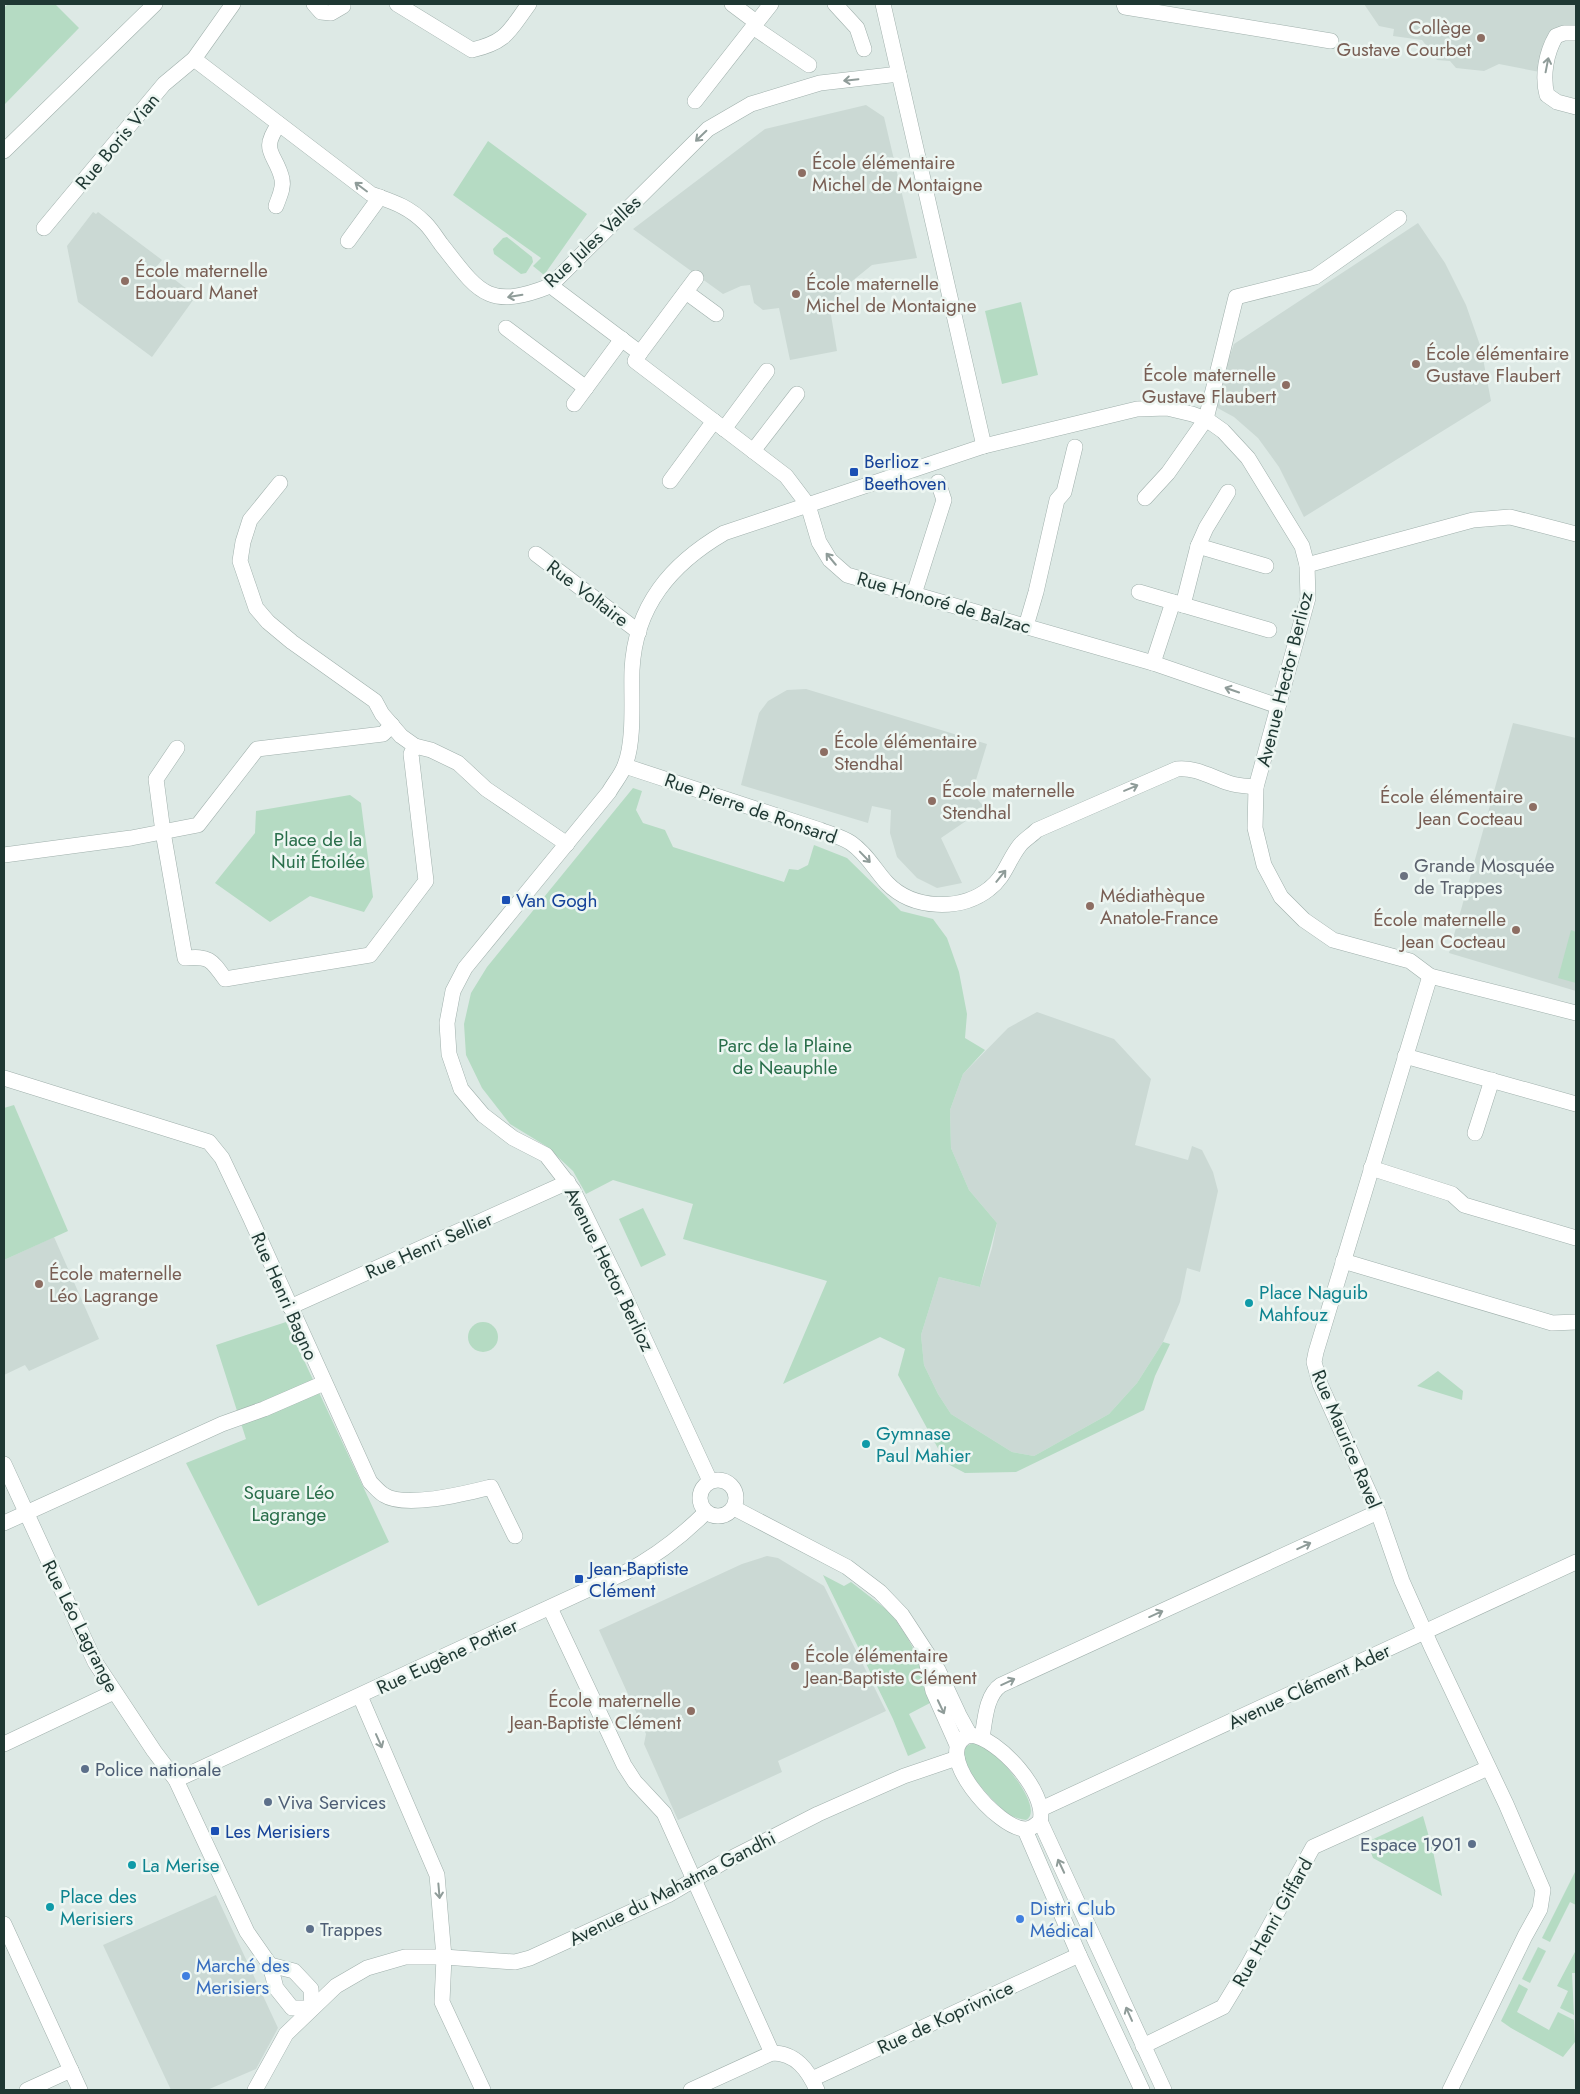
<svg xmlns="http://www.w3.org/2000/svg" width="1580" height="2094" viewBox="0 0 1580 2094" font-family="Jost,sans-serif">
<style>
.built{fill:#cbd9d4}
.green{fill:#b5dbc3}
.lines{fill:none;stroke-linecap:round;stroke-linejoin:round}
.minor-casing{stroke:#a0b0ac;stroke-width:16}
.tertiary-casing{stroke:#a0b0ac;stroke-width:16}
.minor{stroke:#fff;stroke-width:15}
.tertiary{stroke:#fff;stroke-width:15}
.oneway{stroke:#8f9c99}
.education-dot{fill:#8d6e63;stroke:#edf6f2;stroke-width:2}
.transit-dot{fill:#1a4fb4;stroke:#edf6f2;stroke-width:2}
.worship-dot{fill:#6b7280;stroke:#edf6f2;stroke-width:2}
.culture-dot{fill:#0f9aa8;stroke:#edf6f2;stroke-width:2}
.service-dot{fill:#5c6f8a;stroke:#edf6f2;stroke-width:2}
.shop-dot{fill:#3f7fe0;stroke:#edf6f2;stroke-width:2}
.labels{text-anchor:middle;stroke-width:5;stroke-linejoin:round;paint-order:stroke}
.education-label{font-size:19px;fill:#785e54;stroke:#edf6f2;text-anchor:start}
.street-label{font-size:19px;fill:#1f3833;stroke:#edf6f2}
.transit-label{font-size:19px;fill:#164399;stroke:#edf6f2;text-anchor:start}
.park-label{font-size:19px;fill:#296e4a;stroke:#edf6f2}
.worship-label{font-size:19px;fill:#5b616d;stroke:#edf6f2;text-anchor:start}
.culture-label{font-size:19px;fill:#0d838f;stroke:#edf6f2;text-anchor:start}
.service-label{font-size:19px;fill:#4e5e75;stroke:#edf6f2;text-anchor:start}
.shop-label{font-size:19px;fill:#366cbe;stroke:#edf6f2;text-anchor:start}
</style>
<rect width="100%" height="100%" fill="#dde9e5"/>
<g class="built">
<path d="M 1364,4 L 1576,4 L 1576,33 L 1564,33 L 1545,73 L 1499,64 L 1484,71 L 1456,68 L 1450,61 L 1437,60 L 1422,40 L 1393,36 L 1394,29 L 1379,26 Z"/>
<path d="M 866,105 L 884,117 L 917,258 L 872,265 L 846,286 L 830,309 L 837,351 L 790,360 L 779,308 L 763,310 L 754,303 L 750,285 L 741,286 L 723,294 L 633,229 L 765,129 Z"/>
<path d="M 93,212 L 96,214 L 98,212 L 162,260 L 157,266 L 196,296 L 152,357 L 78,302 L 67,246 Z"/>
<path d="M 1418,223 L 1445,263 L 1466,305 L 1481,348 L 1491,401 L 1304,517 L 1279,467 L 1258,438 L 1234,417 L 1212,405 L 1234,344 Z"/>
<path d="M 806,689 L 987,744 L 972,793 L 985,808 L 941,838 L 962,883 L 937,888 L 917,878 L 897,857 L 890,833 L 891,810 L 872,806 L 868,823 L 741,785 L 759,713 L 768,701 L 787,690 Z"/>
<path d="M 1513,723 L 1576,738 L 1576,991 L 1449,953 Z"/>
<path d="M 1037,1012 L 1114,1039 L 1151,1079 L 1135,1145 L 1188,1160 L 1192,1146 L 1202,1150 L 1213,1172 L 1218,1191 L 1200,1272 L 1187,1268 L 1180,1302 L 1163,1342 L 1137,1383 L 1109,1414 L 1034,1456 L 1012,1452 L 951,1414 L 938,1394 L 924,1365 L 921,1335 L 939,1277 L 980,1287 L 992,1248 L 997,1223 L 969,1190 L 951,1148 L 950,1110 L 963,1074 L 1008,1028 Z"/>
<path d="M 54,1237 L 99,1339 L 29,1371 L 25,1365 L 4,1375 L 4,1260 Z"/>
<path d="M 767,1556 L 778,1558 L 824,1586 L 886,1711 L 778,1761 L 782,1772 L 678,1820 L 644,1744 L 646,1734 L 599,1630 L 742,1564 Z"/>
<path d="M 216,1895 L 278,2028 L 256,2069 L 207,2090 L 171,2090 L 103,1945 Z"/>
</g>
<g class="green">
<path d="M 8,4 L 55,4 L 79,28 L 4,105 L 4,8 Z"/>
<path d="M 488,141 L 587,214 L 544,275 L 533,266 L 541,258 L 453,195 Z"/>
<path d="M 507,237 L 532,257 L 533,262 L 526,273 L 521,274 L 494,254 L 493,249 L 503,238 Z"/>
<path d="M 1021,302 L 1038,375 L 1002,384 L 985,311 Z"/>
<path d="M 633,788 L 642,791 L 636,810 L 643,823 L 665,830 L 673,847 L 784,882 L 789,869 L 798,870 L 808,865 L 814,845 L 847,858 L 901,911 L 933,919 L 947,938 L 959,972 L 967,1014 L 965,1038 L 985,1050 L 963,1074 L 950,1110 L 951,1148 L 969,1190 L 997,1223 L 980,1287 L 939,1277 L 921,1335 L 924,1365 L 938,1394 L 951,1414 L 1012,1452 L 1034,1456 L 1109,1414 L 1137,1383 L 1163,1342 L 1170,1344 L 1155,1376 L 1144,1410 L 1016,1472 L 965,1473 L 946,1463 L 898,1375 L 905,1349 L 880,1337 L 783,1384 L 827,1281 L 683,1239 L 693,1204 L 613,1180 L 586,1194 L 573,1171 L 546,1146 L 510,1124 L 482,1088 L 466,1055 L 464,1024 L 471,993 L 487,967 Z"/>
<path d="M 350,795 L 361,803 L 373,897 L 364,912 L 310,896 L 270,922 L 215,883 L 255,833 L 256,811 Z"/>
<path d="M 1571,930 L 1576,932 L 1576,983 L 1558,978 Z"/>
<path d="M 14,1105 L 68,1231 L 4,1260 L 4,1108 Z"/>
<path d="M 643,1208 L 666,1255 L 641,1267 L 619,1219 Z"/>
<path d="M 286,1322 L 389,1542 L 258,1606 L 186,1463 L 246,1439 L 216,1345 Z"/>
<circle cx="483" cy="1337" r="15"/>
<path d="M 1438,1371 L 1463,1391 L 1462,1400 L 1417,1386 Z"/>
<path d="M 823,1575 L 844,1586 L 851,1582 L 891,1613 L 907,1637 L 924,1668 L 930,1703 L 909,1714 L 926,1748 L 908,1756 L 893,1719 Z"/>
<path d="M 974,1743 C 977,1744 982,1745 985,1747 C 999,1754 1046,1809 1026,1820 C 1019,1819 1012,1817 1007,1813 C 996,1805 941,1750 974,1743 Z"/>
<path d="M 1423,1816 L 1433,1851 L 1442,1896 L 1373,1858 L 1367,1842 Z"/>
<path d="M 1576,1870 L 1576,1905 L 1570,1902 L 1550,1942 L 1542,1938 Z"/>
<path d="M 1538,1947 L 1546,1951 L 1530,1983 L 1522,1979 Z"/>
<path d="M 1576,1950 L 1576,1973 L 1572,1973 L 1574,2015 L 1560,2008 L 1568,1991 L 1557,1986 Z"/>
<path d="M 1519,1984 L 1528,1989 L 1517,2012 L 1549,2030 L 1558,2012 L 1574,2020 L 1575,2042 L 1563,2057 L 1511,2028 L 1501,2021 Z"/>
</g>
<g class="lines">
<g class="minor-casing">
<g id="minor">
<path d="M 233,4 L 194,59 L 371,194 C 393,202 408,206 425,223 C 431,229 436,237 441,244 C 478,291 487,311 550,286 L 708,129 L 751,104 L 820,83 L 899,74"/>
<path d="M 314,4 L 321,12 L 331,13 L 343,6 L 343,4"/>
<path d="M 397,4 L 472,50 C 507,42 509,31 529,4"/>
<path d="M 732,4 L 756,22"/>
<path d="M 835,4 L 857,28 L 864,49"/>
<path d="M 883,4 L 984,446"/>
<path d="M 1124,4 L 1125,7 L 1331,41"/>
<path d="M 753,27 L 809,65"/>
<path d="M 1576,33 L 1564,33 L 1556,36 C 1546,53 1542,76 1547,95 L 1557,102 L 1576,107"/>
<path d="M 695,101 L 771,4"/>
<path d="M 276,206 C 279,197 284,188 282,179 C 276,153 259,152 279,124"/>
<path d="M 44,228 L 164,84 L 194,59"/>
<path d="M 348,241 L 380,197"/>
<path d="M 555,289 L 640,353 L 635,361 L 786,476 L 808,505 L 819,542 L 830,560 L 847,575 L 1153,663 L 1278,706"/>
<path d="M 686,292 L 716,314"/>
<path d="M 506,328 L 586,388"/>
<path d="M 640,353 L 696,278"/>
<path d="M 574,404 L 622,339"/>
<path d="M 724,429 L 767,371"/>
<path d="M 753,451 L 797,394"/>
<path d="M 670,481 L 714,421"/>
<path d="M 280,483 L 250,520 L 243,542 L 240,561 L 256,608 L 268,622 L 292,642 L 375,701 L 382,714 L 401,736 L 415,746 L 431,750 L 458,763 L 486,789 L 567,844"/>
<path d="M 1145,498 L 1168,473 L 1206,419 L 1236,297 L 1315,277 L 1399,218"/>
<path d="M 1198,546 L 1266,566"/>
<path d="M 536,554 L 639,632"/>
<path d="M 1307,565 L 1473,520 L 1510,517 L 1576,534"/>
<path d="M 1139,592 L 1173,602"/>
<path d="M 914,594 L 944,500 L 938,482"/>
<path d="M 1183,605 L 1269,630"/>
<path d="M 1026,626 L 1036,592 L 1057,500 L 1064,492 L 1075,447"/>
<path d="M 1153,663 L 1173,602 L 1183,605 L 1198,546 L 1206,528 L 1228,492"/>
<path d="M 177,748 L 156,779 L 163,832 L 185,958 C 209,956 211,959 225,979 L 370,955 L 426,881 L 411,754 L 415,746"/>
<path d="M 625,766 L 820,830 C 830,834 842,837 851,843 C 867,854 875,870 887,883 C 913,910 961,911 989,889 C 1005,877 1008,860 1020,845 C 1024,840 1032,835 1037,830 L 1177,769 C 1195,767 1211,777 1229,783 C 1238,786 1247,786 1256,787"/>
<path d="M 4,855 L 131,838 L 198,825 L 257,749 L 383,734 L 392,725"/>
<path d="M 1430,976 L 1316,1352 L 1314,1362 L 1320,1384 L 1378,1512 L 1402,1581 L 1431,1646 L 1506,1804 L 1543,1890 L 1540,1909 L 1525,1936 L 1450,2090"/>
<path d="M 1405,1056 L 1576,1104"/>
<path d="M 4,1078 L 209,1142 L 222,1158 L 250,1217 L 370,1482 C 375,1487 379,1492 384,1495 C 406,1509 467,1493 491,1487 L 515,1536"/>
<path d="M 1475,1133 L 1492,1080"/>
<path d="M 1371,1168 L 1452,1194 L 1464,1205 L 1576,1238"/>
<path d="M 1343,1261 L 1552,1323 L 1576,1322"/>
<path d="M 290,1307 L 568,1182"/>
<path d="M 4,1464 L 95,1662 L 154,1751 L 176,1780 L 247,1932 L 270,1965 L 276,1988 L 292,2008 L 312,2008"/>
<circle cx="718" cy="1498" r="18"/>
<path d="M 710,1481 L 621,1288 L 573,1190 L 546,1155 L 513,1138 L 483,1115 L 461,1089 L 449,1054 L 447,1023 L 453,991 L 465,968 L 609,792 C 614,783 622,774 625,765 C 635,740 631,697 632,670 C 635,606 671,564 724,533 L 984,446 L 1137,409 L 1167,408 L 1192,414 L 1206,419 L 1223,431 L 1248,458 L 1302,546 L 1307,565 L 1308,598 L 1256,787 L 1255,828 L 1264,865 L 1281,897 L 1304,920 L 1333,940 L 1410,961 L 1430,976 L 1576,1013"/>
<path d="M 734,1508 L 847,1567 L 880,1592 L 902,1615 L 938,1670 L 959,1715 L 970,1735"/>
<path d="M 4,1523 L 222,1424 L 264,1409 L 324,1383"/>
<path d="M 550,1608 L 624,1765 L 635,1782 L 664,1813 L 772,2053"/>
<path d="M 926,1660 L 933,1691 L 957,1745"/>
<path d="M 360,1696 L 437,1875 L 444,1957 L 442,2002 L 483,2090"/>
<path d="M 970,1735 C 998,1737 1048,1793 1040,1821 C 1036,1825 1033,1828 1027,1829 C 999,1832 927,1748 970,1735 Z"/>
<path d="M 982,1738 C 985,1720 986,1695 1001,1685 L 1378,1512"/>
<path d="M 4,1744 L 114,1692"/>
<path d="M 176,1780 L 626,1572 C 656,1556 682,1536 706,1512"/>
<path d="M 1041,1809 L 1576,1562"/>
<path d="M 1040,1821 L 1164,2090"/>
<path d="M 1025,1830 L 1079,1955 L 1142,2090"/>
<path d="M 4,1924 L 80,2090"/>
<path d="M 270,1965 L 294,1971 L 311,1989 L 312,2008"/>
<path d="M 1143,2046 L 1223,2007 L 1246,1969 L 1313,1847 L 1488,1768"/>
<path d="M 812,2079 L 1079,1955"/>
<path d="M 27,2090 L 71,2070"/>
<path d="M 255,2090 L 286,2034 L 336,1986 L 367,1968 L 405,1957 L 444,1957 L 515,1962 L 530,1958 L 668,1895 L 722,1863 L 818,1814 L 904,1776 L 957,1758"/>
<path d="M 691,2090 L 772,2053 C 796,2053 808,2070 817,2090"/>
</g>
</g>
<g class="tertiary-casing">
<path id="tertiary" d="M 4,151 L 155,4"/>
</g>
<use href="#minor" class="minor"/>
<use href="#tertiary" class="tertiary"/>
</g>
<defs><path id="oneway-shaft" d="M-6 0H5M1.5-3L5.5 0L1.5 3" fill="none" stroke-width="1.6" stroke-linecap="round" stroke-linejoin="round" transform="scale(1.25)"/></defs>
<g class="oneway">
<use href="#oneway-shaft" transform="translate(1547 65) rotate(-79)"/>
<use href="#oneway-shaft" transform="translate(851 80) rotate(174)"/>
<use href="#oneway-shaft" transform="translate(701 136) rotate(136)"/>
<use href="#oneway-shaft" transform="translate(361 187) rotate(-143)"/>
<use href="#oneway-shaft" transform="translate(515 296) rotate(171)"/>
<use href="#oneway-shaft" transform="translate(831 559) rotate(-130)"/>
<use href="#oneway-shaft" transform="translate(1232 690) rotate(-161)"/>
<use href="#oneway-shaft" transform="translate(1131 788) rotate(-23)"/>
<use href="#oneway-shaft" transform="translate(865 857) rotate(46)"/>
<use href="#oneway-shaft" transform="translate(1001 876) rotate(-51)"/>
<use href="#oneway-shaft" transform="translate(1304 1546) rotate(-25)"/>
<use href="#oneway-shaft" transform="translate(1156 1614) rotate(-24)"/>
<use href="#oneway-shaft" transform="translate(1008 1682) rotate(-25)"/>
<use href="#oneway-shaft" transform="translate(941 1707) rotate(65)"/>
<use href="#oneway-shaft" transform="translate(379 1741) rotate(66)"/>
<use href="#oneway-shaft" transform="translate(1061 1866) rotate(-115)"/>
<use href="#oneway-shaft" transform="translate(439 1891) rotate(85)"/>
<use href="#oneway-shaft" transform="translate(1129 2014) rotate(-114)"/>
</g>
<g class="education-dot">
<circle cx="1481" cy="38" r="5"/>
<circle cx="802" cy="173" r="5"/>
<circle cx="125" cy="281" r="5"/>
<circle cx="796" cy="294" r="5"/>
<circle cx="1416" cy="364" r="5"/>
<circle cx="1286" cy="385" r="5"/>
<circle cx="824" cy="752" r="5"/>
<circle cx="932" cy="801" r="5"/>
<circle cx="1533" cy="807" r="5"/>
<circle cx="1090" cy="906" r="5"/>
<circle cx="1516" cy="930" r="5"/>
<circle cx="39" cy="1284" r="5"/>
<circle cx="795" cy="1666" r="5"/>
<circle cx="691" cy="1711" r="5"/>
</g>
<g class="transit-dot">
<rect x="849" y="467" width="10" height="10" rx="2.5"/>
<rect x="501" y="895" width="10" height="10" rx="2.5"/>
<rect x="574" y="1574" width="10" height="10" rx="2.5"/>
<rect x="210" y="1826" width="10" height="10" rx="2.5"/>
</g>
<circle class="worship-dot" cx="1404" cy="876" r="5"/>
<g class="culture-dot">
<circle cx="1249" cy="1303" r="5"/>
<circle cx="866" cy="1444" r="5"/>
<circle cx="132" cy="1865" r="5"/>
<circle cx="50" cy="1907" r="5"/>
</g>
<g class="service-dot">
<circle cx="85" cy="1769" r="5"/>
<circle cx="268" cy="1802" r="5"/>
<circle cx="1472" cy="1844" r="5"/>
<circle cx="310" cy="1929" r="5"/>
</g>
<g class="shop-dot">
<circle cx="1020" cy="1919" r="5"/>
<circle cx="186" cy="1976" r="5"/>
</g>
<g class="labels">
<g class="education-label">
<text x="1471" y="34" text-anchor="end">Collège<tspan x="1471" dy="22">Gustave Courbet</tspan></text>
<text x="812" y="169">École élémentaire<tspan x="812" dy="22">Michel de Montaigne</tspan></text>
<text x="135" y="277">École maternelle<tspan x="135" dy="22">Edouard Manet</tspan></text>
<text x="806" y="290">École maternelle<tspan x="806" dy="22">Michel de Montaigne</tspan></text>
<text x="1426" y="360">École élémentaire<tspan x="1426" dy="22">Gustave Flaubert</tspan></text>
<text x="1276" y="381" text-anchor="end">École maternelle<tspan x="1276" dy="22">Gustave Flaubert</tspan></text>
<text x="834" y="748">École élémentaire<tspan x="834" dy="22">Stendhal</tspan></text>
<text x="942" y="797">École maternelle<tspan x="942" dy="22">Stendhal</tspan></text>
<text x="1523" y="803" text-anchor="end">École élémentaire<tspan x="1523" dy="22">Jean Cocteau</tspan></text>
<text x="1100" y="902">Médiathèque<tspan x="1100" dy="22">Anatole-France</tspan></text>
<text x="1506" y="926" text-anchor="end">École maternelle<tspan x="1506" dy="22">Jean Cocteau</tspan></text>
<text x="49" y="1280">École maternelle<tspan x="49" dy="22">Léo Lagrange</tspan></text>
<text x="805" y="1662">École élémentaire<tspan x="805" dy="22">Jean-Baptiste Clément</tspan></text>
<text x="681" y="1707" text-anchor="end">École maternelle<tspan x="681" dy="22">Jean-Baptiste Clément</tspan></text>
</g>
<g class="street-label">
<text transform="translate(117 141) rotate(-50)" y="7">Rue Boris Vian</text>
<text transform="translate(592 241) rotate(-43)" y="7">Rue Jules Vallès</text>
<text transform="translate(588 593) rotate(37)" y="7">Rue Voltaire</text>
<text transform="translate(944 602) rotate(16)" y="7">Rue Honoré de Balzac</text>
<text transform="translate(1284 679) rotate(-76)" y="7">Avenue Hector Berlioz</text>
<text transform="translate(751 808) rotate(19)" y="7">Rue Pierre de Ronsard</text>
<text transform="translate(429 1245) rotate(-24)" y="7">Rue Henri Sellier</text>
<text transform="translate(610 1269) rotate(64)" y="7">Avenue Hector Berlioz</text>
<text transform="translate(285 1296) rotate(66)" y="7">Rue Henri Bagno</text>
<text transform="translate(1347 1439) rotate(67)" y="7">Rue Maurice Ravel</text>
<text transform="translate(81 1626) rotate(63)" y="7">Rue Léo Lagrange</text>
<text transform="translate(447 1656) rotate(-25)" y="7">Rue Eugène Pottier</text>
<text transform="translate(1309 1686) rotate(-25)" y="7">Avenue Clément Ader</text>
<text transform="translate(672 1888) rotate(-27)" y="7">Avenue du Mahatma Gandhi</text>
<text transform="translate(1272 1922) rotate(-61)" y="7">Rue Henri Giffard</text>
<text transform="translate(945 2017) rotate(-25)" y="7">Rue de Koprivnice</text>
</g>
<g class="transit-label">
<text x="864" y="468">Berlioz -<tspan x="864" dy="22">Beethoven</tspan></text>
<text x="516" y="907">Van Gogh</text>
<text x="589" y="1575">Jean-Baptiste<tspan x="589" dy="22">Clément</tspan></text>
<text x="225" y="1838">Les Merisiers</text>
</g>
<g class="park-label">
<text x="318" y="846">Place de la<tspan x="318" dy="22">Nuit Étoilée</tspan></text>
<text x="785" y="1052">Parc de la Plaine<tspan x="785" dy="22">de Neauphle</tspan></text>
<text x="289" y="1499">Square Léo<tspan x="289" dy="22">Lagrange</tspan></text>
</g>
<g class="worship-label">
<text x="1414" y="872">Grande Mosquée<tspan x="1414" dy="22">de Trappes</tspan></text>
</g>
<g class="culture-label">
<text x="1259" y="1299">Place Naguib<tspan x="1259" dy="22">Mahfouz</tspan></text>
<text x="876" y="1440">Gymnase<tspan x="876" dy="22">Paul Mahier</tspan></text>
<text x="142" y="1872">La Merise</text>
<text x="60" y="1903">Place des<tspan x="60" dy="22">Merisiers</tspan></text>
</g>
<g class="service-label">
<text x="95" y="1776">Police nationale</text>
<text x="278" y="1809">Viva Services</text>
<text x="1462" y="1851" text-anchor="end">Espace 1901</text>
<text x="320" y="1936">Trappes</text>
</g>
<g class="shop-label">
<text x="1030" y="1915">Distri Club<tspan x="1030" dy="22">Médical</tspan></text>
<text x="196" y="1972">Marché des<tspan x="196" dy="22">Merisiers</tspan></text>
</g>
</g>
<rect width="1580" height="2094" fill="none" stroke="#1f3833" stroke-width="10"/>
</svg>
